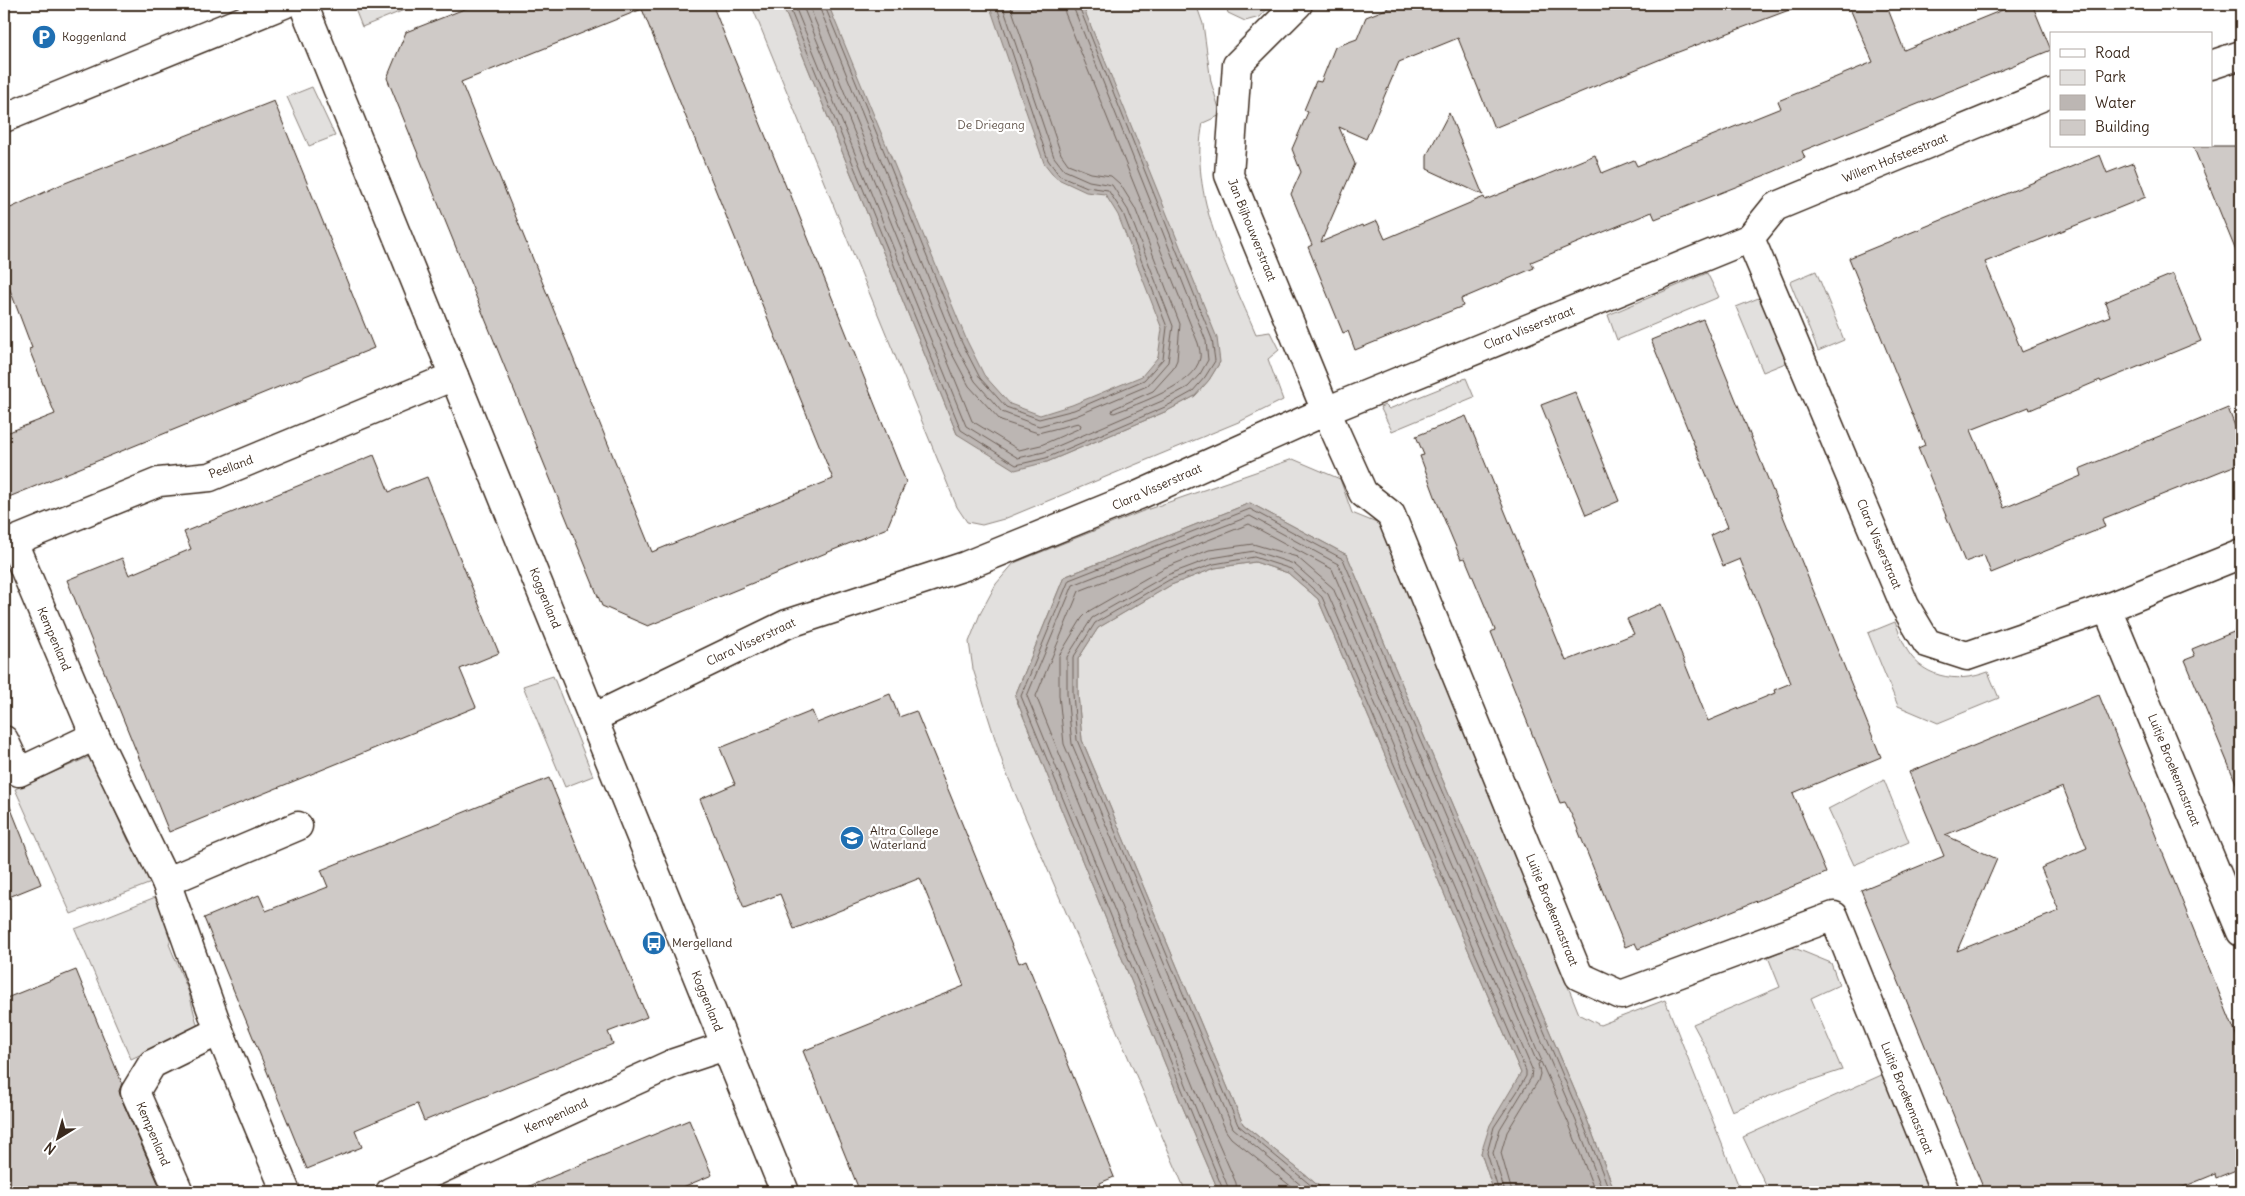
<svg xmlns="http://www.w3.org/2000/svg" width="2245" height="1196" viewBox="0 0 2245 1196" font-family="Delius,sans-serif">
<style>
.green{fill:#e2e0de;stroke:#8e857e}
.water{fill:#bcb6b3;stroke:#887e77}
.lines{fill:none;stroke-linecap:round;stroke-linejoin:round}
.shore{stroke:#6f625a;stroke-width:1}
.building{fill:#cfcac7;stroke:#3b2a1e;fill-rule:evenodd}
.street-casing{stroke:#3b2a1e;stroke-width:31}
.street{stroke:#fff;stroke-width:28}
.labels{text-anchor:middle;stroke-width:4.5;stroke-linejoin:round;paint-order:stroke}
.poi-label{font-size:12px;fill:#3b2a1e;stroke:#fff;text-anchor:start}
.park-label{font-size:12px;fill:#65584e;stroke:#fff}
.street-label{font-size:12px;fill:#3b2a1e;stroke:#fff}
</style>
<rect width="100%" height="100%" fill="#fff"/>
<filter id="ink" filterUnits="userSpaceOnUse"><feTurbulence type="fractalNoise" baseFrequency=".02" numOctaves="2"/><feDisplacementMap in="SourceGraphic" scale="10" xChannelSelector="R" yChannelSelector="G"/><feConvolveMatrix kernelMatrix="1 2 1 2 8 2 1 2 1" color-interpolation-filters="sRGB"/></filter>
<g filter="url(#ink)">
<g class="green">
<path d="M 353,4 L 419,4 L 362,27 Z"/>
<path d="M 751,4 L 782,4 L 957,434 L 1047,462 L 1167,411 L 1195,396 L 1209,380 L 1220,362 L 1197,337 L 1128,407 L 1016,439 L 976,399 L 807,4 L 1196,4 L 1203,24 L 1211,82 L 1221,115 L 1203,123 C 1188,194 1229,270 1256,334 L 1270,332 L 1279,350 L 1268,359 L 1283,400 L 1241,421 L 1004,519 L 982,525 L 967,522 L 957,507 Z"/>
<path d="M 1225,4 L 1271,4 L 1271,5 L 1260,17 L 1245,21 L 1228,13 Z"/>
<path d="M 312,87 L 335,136 L 309,146 L 287,97 Z"/>
<path d="M 1816,271 L 1844,340 L 1818,351 L 1790,282 Z"/>
<path d="M 1707,273 L 1719,297 L 1617,340 L 1608,315 Z"/>
<path d="M 1761,297 L 1788,362 L 1763,372 L 1736,307 Z"/>
<path d="M 1466,378 L 1474,397 L 1392,431 L 1380,407 L 1385,405 L 1389,409 Z"/>
<path d="M 1293,459 L 1340,479 L 1352,513 L 1384,526 L 1579,1014 L 1600,1025 L 1665,1000 L 1741,1192 L 1615,1192 L 1586,1117 L 1347,555 L 1250,503 L 1064,577 L 1015,696 L 1181,1103 L 1219,1192 L 1186,1192 L 1005,770 L 973,669 L 969,642 L 980,614 L 996,584 L 1014,563 L 1143,511 Z"/>
<path d="M 1255,562 L 1288,573 L 1318,599 L 1521,1073 L 1481,1153 L 1494,1192 L 1326,1192 L 1243,1124 L 1082,740 L 1078,694 L 1078,659 L 1098,628 L 1171,585 L 1215,568 Z"/>
<path d="M 1895,622 C 1898,630 1901,637 1904,644 C 1919,678 1957,684 1988,672 L 1999,698 L 1938,723 L 1898,706 L 1868,633 Z"/>
<path d="M 553,676 L 593,776 L 565,787 L 523,686 Z"/>
<path d="M 89,757 L 98,761 L 108,785 L 105,789 L 129,842 L 138,845 L 151,883 L 71,914 L 15,789 Z"/>
<path d="M 1884,780 L 1909,842 L 1854,865 L 1828,809 Z"/>
<path d="M 158,896 L 173,933 L 169,944 L 189,993 L 198,1028 L 131,1059 L 75,929 Z"/>
<path d="M 1792,947 L 1831,963 L 1839,985 L 1811,998 L 1842,1070 L 1800,1084 L 1732,1111 L 1708,1052 L 1693,1024 L 1780,987 L 1768,957 Z"/>
<path d="M 1886,1073 L 1932,1192 L 1769,1192 L 1743,1137 Z"/>
</g>
<g class="water">
<path d="M 782,4 L 828,4 L 967,341 L 984,375 L 1010,404 L 1040,415 L 1072,405 L 1142,376 L 1158,357 L 1162,329 L 1118,215 L 1105,194 L 1086,192 L 1056,178 L 1044,163 L 991,10 L 991,4 L 1082,4 L 1217,338 L 1220,362 L 1209,380 L 1195,396 L 1167,411 L 1047,462 L 1015,470 L 957,434 Z"/>
<path d="M 1250,503 L 1347,555 L 1586,1117 L 1615,1192 L 1494,1192 L 1481,1153 L 1490,1125 L 1521,1073 L 1318,599 L 1288,573 L 1255,562 L 1215,568 L 1171,585 L 1098,628 L 1078,659 L 1078,694 L 1082,740 L 1243,1124 L 1326,1192 L 1219,1192 L 1181,1103 L 1015,696 L 1064,577 Z"/>
</g>
<g class="lines">
<g class="shore">
<path d="M 788,4 L 961,430 L 1016,465 L 1046,458 L 1165,407 L 1192,392 L 1205,377 L 1215,361 L 1212,339 L 1078,4"/>
<path d="M 794,4 L 966,426 L 1018,458 L 1044,452 L 1162,401 L 1188,387 L 1200,374 L 1208,360 L 1206,341 L 1072,4"/>
<path d="M 802,4 L 972,421 L 1019,450 L 1041,445 L 1080,428 L 1081,425 L 1078,423 L 1038,433 L 1001,421 L 969,386 L 949,348 L 812,13 L 810,4"/>
<path d="M 818,4 L 956,346 L 975,381 L 1002,412 L 1039,426 L 1076,416 L 1147,386 L 1168,362 L 1173,326 L 1128,210 L 1112,185 L 1089,181 L 1064,170 L 1054,157 L 1002,4"/>
<path d="M 824,4 L 962,343 L 980,378 L 1006,407 L 1039,419 L 1074,410 L 1144,380 L 1163,359 L 1167,327 L 1123,213 L 1108,190 L 1087,187 L 1059,175 L 1048,160 L 996,4"/>
<path d="M 1010,4 L 1061,154 L 1068,164 L 1091,173 L 1111,176 L 1120,184 L 1135,208 L 1180,324 L 1177,360 L 1173,369 L 1153,391 L 1113,409 L 1112,412 L 1114,413 C 1137,404 1195,385 1200,358 C 1201,354 1199,347 1198,343 L 1065,13 L 1064,4"/>
<path d="M 1224,1192 L 1021,696 L 1069,580 L 1250,509 L 1343,559 L 1581,1118 L 1610,1192"/>
<path d="M 1230,1192 L 1027,696 L 1073,585 L 1250,516 L 1338,564 L 1576,1121 L 1603,1192"/>
<path d="M 1237,1192 L 1236,1183 L 1198,1096 L 1036,696 L 1079,591 L 1249,524 L 1332,569 L 1541,1059 L 1539,1062 L 1536,1060 L 1333,588 L 1297,557 L 1253,544 L 1209,550 L 1164,568 L 1089,611 L 1082,618 L 1059,656 L 1059,695 L 1064,744 L 1226,1131 L 1231,1138 L 1298,1192"/>
<path d="M 1309,1192 L 1233,1128 L 1072,744 L 1067,694 L 1067,657 L 1092,618 L 1167,575 L 1212,558 L 1254,551 L 1294,564 L 1328,594 L 1532,1069 L 1531,1078 L 1500,1129 L 1493,1153 L 1505,1192"/>
<path d="M 1319,1192 L 1238,1125 L 1077,740 L 1073,694 L 1073,658 L 1095,623 L 1169,580 L 1214,564 L 1254,557 L 1291,569 L 1322,597 L 1526,1071 L 1526,1076 L 1517,1092 L 1494,1127 L 1487,1153 L 1499,1192"/>
<path d="M 1512,1192 L 1501,1153 L 1507,1132 L 1538,1081 L 1540,1074 L 1538,1064 L 1541,1062 L 1569,1124 L 1595,1192"/>
</g>
</g>
<g class="building">
<path d="M 477,4 L 712,4 L 787,189 L 788,188 L 906,482 L 887,528 L 648,626 L 602,606 L 387,78 L 406,32 ZM 642,9 L 833,479 L 652,552 L 461,82 Z"/>
<path d="M 1399,4 L 1797,4 L 1797,7 L 1673,54 L 1494,128 L 1458,38 L 1399,62 L 1366,139 L 1339,127 L 1355,164 L 1321,242 L 1362,225 L 1363,227 L 1377,221 L 1385,239 L 1484,197 L 1485,200 L 1595,155 L 1602,173 L 1634,160 L 1637,166 L 1781,108 L 1778,101 L 1873,62 L 1848,4 L 1886,4 L 1904,50 L 2017,4 L 2032,4 L 2051,50 L 1802,151 L 1805,158 L 1773,172 L 1655,219 L 1652,212 L 1531,262 L 1534,268 L 1461,299 L 1463,306 L 1355,350 L 1348,331 L 1343,333 L 1319,274 L 1308,247 L 1312,245 L 1291,194 L 1301,172 L 1292,149 L 1308,112 L 1304,110 L 1316,81 L 1321,82 L 1335,47 L 1357,39 L 1366,17 Z"/>
<path d="M 274,101 L 374,348 L 4,499 L 4,434 L 55,414 L 29,349 L 32,348 L 4,274 L 4,211 L 60,185 Z"/>
<path d="M 1449,113 L 1483,195 L 1427,169 L 1427,155 Z"/>
<path d="M 2193,146 L 2241,146 L 2241,261 L 2240,261 Z"/>
<path d="M 2100,155 L 2107,173 L 2133,163 L 2146,197 L 1985,262 L 2022,352 L 2110,316 L 2105,302 L 2173,274 L 2201,341 L 2101,382 L 2100,380 L 2030,410 L 2029,407 L 1971,430 L 2004,508 L 2081,476 L 2079,469 L 2228,408 L 2241,442 L 2241,463 L 2102,519 L 2105,527 L 1991,573 L 1984,555 L 1965,562 L 1918,448 L 1925,445 L 1849,258 Z"/>
<path d="M 1703,319 L 1881,757 L 1793,793 L 1826,873 L 1638,949 L 1635,943 L 1625,947 L 1574,820 L 1565,802 L 1560,803 L 1491,632 L 1495,630 L 1465,558 L 1461,559 L 1439,507 L 1420,456 L 1424,455 L 1416,436 L 1466,416 L 1566,661 L 1634,634 L 1627,619 L 1661,604 L 1708,721 L 1775,693 L 1774,690 L 1791,683 L 1740,559 L 1723,566 L 1711,535 L 1728,527 L 1651,340 Z"/>
<path d="M 1575,392 L 1619,501 L 1586,515 L 1541,405 Z"/>
<path d="M 374,455 L 389,492 L 427,477 L 468,578 L 499,653 L 460,669 L 476,707 L 169,832 L 67,580 L 122,558 L 129,575 L 191,549 L 184,532 Z"/>
<path d="M 2241,629 L 2241,795 L 2185,660 L 2195,656 L 2192,649 Z"/>
<path d="M 890,694 L 899,717 L 916,711 L 1019,963 L 1026,960 L 1114,1177 L 1100,1183 L 1103,1192 L 860,1192 L 803,1051 L 964,986 L 920,878 L 794,929 L 780,894 L 744,908 L 700,799 L 735,784 L 720,748 L 812,711 L 817,723 Z"/>
<path d="M 2099,695 L 2241,1047 L 2241,1168 L 2216,1178 L 2215,1174 L 2171,1192 L 1985,1192 L 1861,890 L 1944,856 L 1909,772 ZM 2063,787 L 2087,848 L 2041,868 L 2059,911 L 1957,951 L 1997,859 L 1945,835 Z"/>
<path d="M 549,778 L 647,1017 L 608,1032 L 613,1044 L 424,1121 L 417,1104 L 355,1130 L 362,1147 L 307,1169 L 204,918 L 259,895 L 266,911 L 328,887 L 321,870 Z"/>
<path d="M 5,794 L 41,884 L 4,899 L 4,795 Z"/>
<path d="M 76,970 L 122,1083 L 119,1091 L 121,1098 L 162,1192 L 4,1192 L 4,999 Z"/>
<path d="M 689,1120 L 712,1175 L 671,1192 L 515,1192 Z"/>
</g>
<g class="lines">
<g class="street-casing">
<g id="street">
<path d="M 303,4 L 785,1192"/>
<path d="M 1298,4 L 1237,65 L 1229,175 L 1326,411 L 1363,493 L 1391,515 L 1579,976 L 1621,995 L 1834,916 L 1945,1192"/>
<path d="M 2211,65 L 2241,55"/>
<path d="M 4,118 L 284,4"/>
<path d="M 1750,238 L 1775,207 L 2051,93"/>
<path d="M 13,542 L 95,736 L 166,882 L 219,1031 L 286,1192"/>
<path d="M 4,545 L 159,482 L 210,477 L 454,376"/>
<path d="M 2107,608 L 2241,932"/>
<path d="M 593,718 L 787,624 L 965,566 L 1139,495 L 1326,411 L 1750,238 L 1905,606 L 1927,643 L 1967,656 L 2107,608 L 2241,554"/>
<path d="M 4,740 L 19,772 L 95,736"/>
<path d="M 166,882 L 298,826"/>
<path d="M 179,1192 L 135,1092 L 152,1064 L 219,1031"/>
<path d="M 390,1192 L 674,1063 L 725,1046"/>
</g>
</g>
<use href="#street" class="street"/>
</g>
</g>
<defs>
<g id="parking-disc" transform="scale(1.25)"><circle r="9.5" fill="#1f6fb2" stroke="#fff"/><path d="M-3.5-5.5H1a3.5 3.5 0 0 1 0 7H-1V5.5H-3.5ZM-1-3.4V-.6H.8a1.4 1.4 0 0 0 0-2.8Z" fill="#fff"/></g>
<g id="school-disc" transform="scale(1.25)"><circle r="9.5" fill="#1f6fb2" stroke="#fff"/><path d="M0-5L7-2L0 1L-7-2ZM-4 1L0 2.5L4 1V4Q0 6-4 4Z" fill="#fff"/></g>
<g id="bus-disc" transform="scale(1.25)"><circle r="9.5" fill="#1f6fb2" stroke="#fff"/><path d="M-5-6H5V4H4V6H2V4H-2V6H-4V4H-5ZM-3.5-4V0h7V-4ZM-3.5 1.2v1.5H-2V1.2ZM2 1.2v1.5H3.5V1.2Z" fill="#fff"/></g>
</defs>
<g fill-rule="evenodd">
<use href="#parking-disc" x="44" y="37"/>
<use href="#school-disc" x="852" y="838"/>
<use href="#bus-disc" x="654" y="943"/>
</g>
<g class="labels">
<g class="poi-label">
<text x="62" y="41">Koggenland</text>
<text x="870" y="835">Altra College<tspan x="870" dy="14">Waterland</tspan></text>
<text x="672" y="947">Mergelland</text>
</g>
<g class="park-label">
<text x="991" y="129">De Driegang</text>
</g>
<g class="street-label">
<text transform="translate(1895 158) rotate(-22)" y="4">Willem Hofsteestraat</text>
<text transform="translate(1252 230) rotate(68)" y="4">Jan Bijhouwerstraat</text>
<text transform="translate(1529 328) rotate(-22)" y="4">Clara Visserstraat</text>
<text transform="translate(231 467) rotate(-20)" y="4">Peelland</text>
<text transform="translate(1157 487) rotate(-24)" y="4">Clara Visserstraat</text>
<text transform="translate(1879 544) rotate(67)" y="4">Clara Visserstraat</text>
<text transform="translate(545 598) rotate(68)" y="4">Koggenland</text>
<text transform="translate(54 639) rotate(67)" y="4">Kempenland</text>
<text transform="translate(751 642) rotate(-25)" y="4">Clara Visserstraat</text>
<text transform="translate(2174 770) rotate(68)" y="4">Luitje Broekemastraat</text>
<text transform="translate(1552 910) rotate(68)" y="4">Luitje Broekemastraat</text>
<text transform="translate(707 1001) rotate(68)" y="4">Koggenland</text>
<text transform="translate(1907 1098) rotate(68)" y="4">Luitje Broekemastraat</text>
<text transform="translate(556 1116) rotate(-24)" y="4">Kempenland</text>
<text transform="translate(153 1134) rotate(67)" y="4">Kempenland</text>
</g>
</g>
<rect width="2245" height="1196" fill="none" stroke="#fff" stroke-width="20"/>
<rect x="10" y="10" width="2225" height="1176" fill="none" stroke="#3b2a1e" stroke-width="2" filter="url(#ink)"/>
<rect x="2050" y="32" width="162" height="115" fill="#ffffff" stroke="#b1aaa5"/>
<rect x="2060" y="49" width="25" height="8" fill="#ffffff" stroke="#b1aaa5"/>
<text x="2095" y="58" font-size="15" fill="#3b2a1e">Road</text>
<rect x="2060" y="70" width="25" height="15" fill="#e2e0de" stroke="#b1aaa5"/>
<text x="2095" y="82" font-size="15" fill="#3b2a1e">Park</text>
<rect x="2060" y="95" width="25" height="15" fill="#bcb6b3" stroke="#b1aaa5"/>
<text x="2095" y="108" font-size="15" fill="#3b2a1e">Water</text>
<rect x="2060" y="120" width="25" height="15" fill="#cfcac7" stroke="#b1aaa5"/>
<text x="2095" y="132" font-size="15" fill="#3b2a1e">Building</text>
<g transform="translate(58 1138) rotate(217)" stroke="#ffffff" stroke-width="4" paint-order="stroke">
<path d="M0-4L9 19L0 12L-9 19Z" fill="#3b2a1e"/>
<text y="-8" font-size="14" font-weight="bold" text-anchor="middle" fill="#3b2a1e">N</text>
</g>
</svg>
